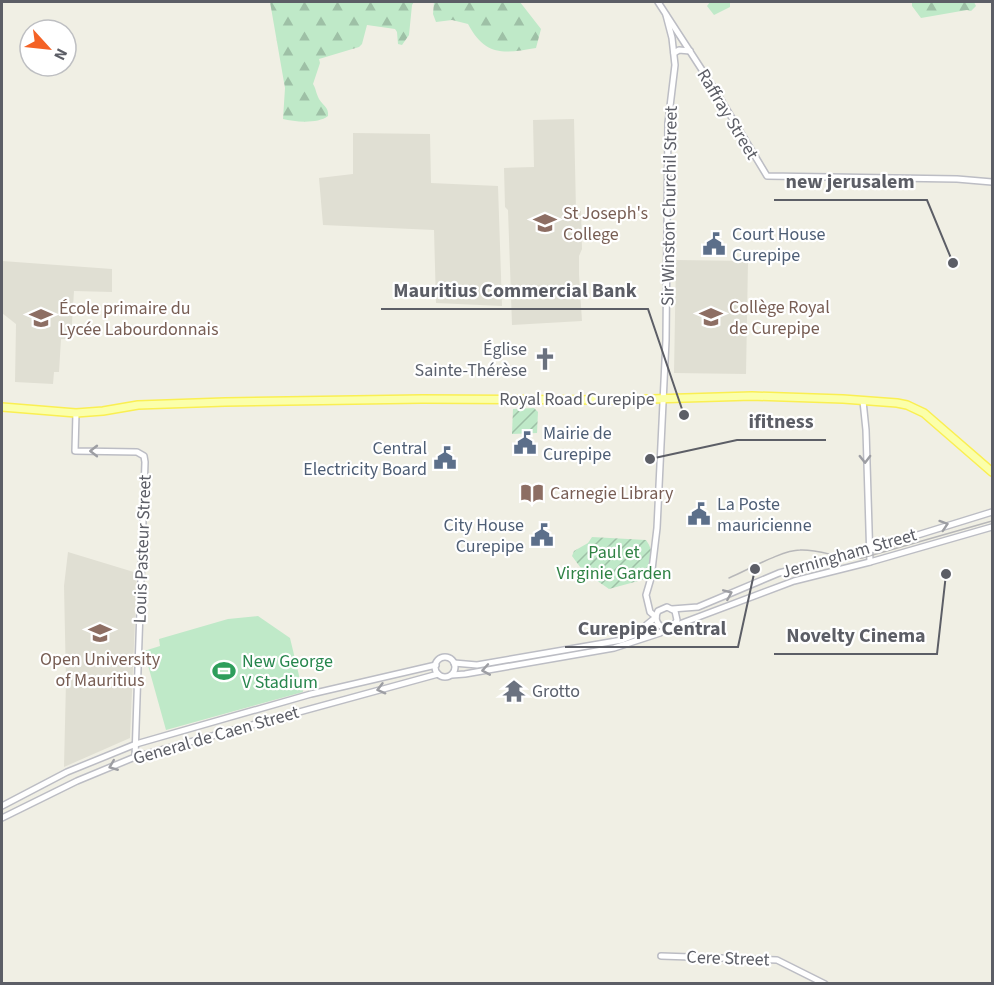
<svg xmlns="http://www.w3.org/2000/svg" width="994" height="985" viewBox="0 0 994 985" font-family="'Source Sans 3',sans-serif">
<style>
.education{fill:#e0dfd3}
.forest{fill:url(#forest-firs)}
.garden{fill:url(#garden-furrows)}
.pitch{fill:#bfe9c8}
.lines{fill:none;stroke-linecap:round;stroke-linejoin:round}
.stream{stroke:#a5c4ff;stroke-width:1.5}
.minor-casing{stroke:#bcbdc4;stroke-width:8}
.major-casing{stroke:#faef52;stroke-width:10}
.minor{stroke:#fff;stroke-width:5}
.major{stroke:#fbffaa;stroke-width:7}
.tram{stroke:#b7b7b9;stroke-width:1.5}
.oneway{stroke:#9d9ea3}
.labels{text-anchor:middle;stroke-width:4.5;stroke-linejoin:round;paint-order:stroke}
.street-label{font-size:18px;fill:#5c5e66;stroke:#fff}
.education-label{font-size:18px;fill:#785e54;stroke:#fff;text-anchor:start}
.service-label{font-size:18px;fill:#4e5e75;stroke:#fff;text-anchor:start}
.worship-label{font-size:18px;fill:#5b616d;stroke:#fff;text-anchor:end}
.park-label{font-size:18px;fill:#2f8244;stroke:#fff}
.leisure-label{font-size:18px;fill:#27864d;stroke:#fff;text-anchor:start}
.leader{fill:none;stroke:#5c5e66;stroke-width:2}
.callout-dot{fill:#5c5e66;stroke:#fff;stroke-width:2}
.callout-label{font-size:20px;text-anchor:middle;font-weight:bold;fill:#5c5e66;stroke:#fff;stroke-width:4.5;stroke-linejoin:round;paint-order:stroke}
</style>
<defs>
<pattern id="forest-firs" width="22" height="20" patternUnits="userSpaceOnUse" patternTransform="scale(1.5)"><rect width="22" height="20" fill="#bfe9c8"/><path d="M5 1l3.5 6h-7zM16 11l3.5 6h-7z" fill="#9ec0a6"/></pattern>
<pattern id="garden-furrows" width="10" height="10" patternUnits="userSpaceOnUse" patternTransform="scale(1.5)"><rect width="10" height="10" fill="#bfe9c8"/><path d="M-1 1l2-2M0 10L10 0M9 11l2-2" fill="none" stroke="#9ec0a6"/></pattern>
</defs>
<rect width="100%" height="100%" fill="#f0efe4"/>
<g class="education">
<path d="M 574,119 L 576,211 L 581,211 L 582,249 L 579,256 L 579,275 L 582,321 L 512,325 L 508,210 L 505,207 L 504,168 L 534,167 L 533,120 Z"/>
<path d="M 353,133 L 430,134 L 431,183 L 498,186 L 502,306 L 436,303 L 434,230 L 323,225 L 319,178 L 353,174 Z"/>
<path d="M 676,260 L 748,261 L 746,374 L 674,373 Z"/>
<path d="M 2,261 L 112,269 L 112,292 L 74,291 L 71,339 L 61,339 L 59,372 L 54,372 L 53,384 L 15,382 L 16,324 L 2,313 Z"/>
<path d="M 68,552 L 137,573 L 130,738 L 64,767 L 66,681 L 64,586 Z"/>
</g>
<g class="forest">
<path d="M 270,2 L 414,2 L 412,5 L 409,35 L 402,45 L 398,44 L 397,32 L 395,29 L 367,25 L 362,44 L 359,47 L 319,59 L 320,63 L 313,84 C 316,89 316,93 319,99 C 323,106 329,107 328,116 C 318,124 295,122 283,119 L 285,88 Z"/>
<path d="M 434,2 L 520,2 L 541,29 L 536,48 C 503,54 485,56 468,24 L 452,20 L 436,22 L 433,14 Z"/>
<path d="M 710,2 L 730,2 L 730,7 L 714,15 L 707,6 Z"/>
<path d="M 912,2 L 974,2 L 976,6 L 971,11 L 967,10 L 921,18 L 912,6 Z"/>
</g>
<g class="garden">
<path d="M 534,408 L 538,412 L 537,433 L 512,434 L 513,409 Z"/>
<path d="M 592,537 L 646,540 C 655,552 652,564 649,578 L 609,589 L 583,571 L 572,556 L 574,551 L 588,543 Z"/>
</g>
<path class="pitch" d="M 258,616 L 290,638 L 303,692 L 166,730 L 144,651 L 160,646 L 159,639 L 228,619 Z"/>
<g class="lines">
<path class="stream" d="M 992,2 L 992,3"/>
<g class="minor-casing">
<g id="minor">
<path d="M 658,2 L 715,90 L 767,176 L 957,179 L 992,182"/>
<path d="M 674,53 L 679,50 L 690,51"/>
<path d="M 863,401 L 866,430 L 870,562"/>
<path d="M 76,413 L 75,451 L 137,452 L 144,456 L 145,462 L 135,757"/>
<path d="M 672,609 L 698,607 L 779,573 L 869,550 L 992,512"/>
<path d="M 674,625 L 677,620 L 675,611 L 667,607 L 658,611 C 653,620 659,629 669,628 L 794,581 L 870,562 L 992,527"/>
<circle cx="445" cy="667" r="10"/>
<path d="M 454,663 L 477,665 L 622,640 L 634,635 L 656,617 L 650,612 L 646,595 L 651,578 L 657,528 L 666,340 L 668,123 L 675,65 L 672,38 L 666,15"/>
<path d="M 452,675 L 465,674 L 614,648 L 660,633 L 664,628"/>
<path d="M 2,806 L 67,772 L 136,744 L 311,694 L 436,665"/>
<path d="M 2,818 L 77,781 L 135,757 L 438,674"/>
<path d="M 661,956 L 777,960 L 825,984"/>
</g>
</g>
<g class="major-casing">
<path id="major" d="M 2,407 L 76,413 L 103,411 L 138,405 L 225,402 L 422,399 L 618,400 L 752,396 L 843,399 L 897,403 L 907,405 L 924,413 L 992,472"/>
</g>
<use href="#minor" class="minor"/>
<use href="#major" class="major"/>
<path class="tram" d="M 729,578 C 748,570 782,550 800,550 C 822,549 840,560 862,558 L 992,521"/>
</g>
<defs><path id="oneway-chevron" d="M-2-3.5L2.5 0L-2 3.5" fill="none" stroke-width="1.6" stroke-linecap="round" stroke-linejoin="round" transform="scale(1.5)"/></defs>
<g class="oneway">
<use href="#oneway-chevron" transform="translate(94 451) rotate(-180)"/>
<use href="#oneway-chevron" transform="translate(865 459) rotate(89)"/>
<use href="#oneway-chevron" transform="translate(944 525) rotate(-18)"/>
<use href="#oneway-chevron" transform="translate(728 594) rotate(-23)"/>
<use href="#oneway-chevron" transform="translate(486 670) rotate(170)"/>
<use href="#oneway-chevron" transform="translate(381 689) rotate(165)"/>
<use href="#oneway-chevron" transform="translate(113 766) rotate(158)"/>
</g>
<defs>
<g id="school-bare" transform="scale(1.8)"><path d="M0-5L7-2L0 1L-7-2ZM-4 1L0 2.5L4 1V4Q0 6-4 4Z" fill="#8d6e63" stroke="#fff" stroke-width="2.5" paint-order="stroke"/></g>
<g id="civic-bare" transform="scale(1.8)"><path d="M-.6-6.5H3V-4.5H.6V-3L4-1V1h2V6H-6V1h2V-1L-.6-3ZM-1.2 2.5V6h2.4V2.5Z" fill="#5c6f8a" stroke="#fff" stroke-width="2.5" paint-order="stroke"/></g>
<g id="university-bare" transform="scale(1.8)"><path d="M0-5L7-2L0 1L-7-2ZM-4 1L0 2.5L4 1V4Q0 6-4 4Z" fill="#8d6e63" stroke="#fff" stroke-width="2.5" paint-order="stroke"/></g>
<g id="church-bare" transform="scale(1.8)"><path d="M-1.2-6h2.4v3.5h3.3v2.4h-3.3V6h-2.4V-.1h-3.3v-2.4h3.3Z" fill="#6b7280" stroke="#fff" stroke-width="2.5" paint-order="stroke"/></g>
<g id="library-bare" transform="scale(1.8)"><path d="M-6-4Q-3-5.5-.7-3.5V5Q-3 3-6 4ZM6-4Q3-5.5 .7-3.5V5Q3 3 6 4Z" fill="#8d6e63" stroke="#fff" stroke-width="2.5" paint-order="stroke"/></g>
<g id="stadium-bare" transform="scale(1.8)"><path d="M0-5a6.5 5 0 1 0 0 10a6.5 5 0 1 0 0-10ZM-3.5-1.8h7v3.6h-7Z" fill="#2e9e5b" stroke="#fff" stroke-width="2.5" paint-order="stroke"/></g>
<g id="temple-bare" transform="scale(1.8)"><path d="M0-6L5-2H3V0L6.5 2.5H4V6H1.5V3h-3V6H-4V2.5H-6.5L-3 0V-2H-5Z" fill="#6b7280" stroke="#fff" stroke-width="2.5" paint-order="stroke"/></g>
</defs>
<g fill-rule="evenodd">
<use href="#school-bare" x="545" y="223"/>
<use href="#civic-bare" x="714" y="244"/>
<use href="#university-bare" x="711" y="317"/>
<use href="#school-bare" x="41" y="318"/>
<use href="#church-bare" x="545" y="359"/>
<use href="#civic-bare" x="525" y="443"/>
<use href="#civic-bare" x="445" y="458"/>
<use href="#library-bare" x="532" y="493"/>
<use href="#civic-bare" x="699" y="514"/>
<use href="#civic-bare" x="542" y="535"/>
<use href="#university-bare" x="100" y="633"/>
<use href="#stadium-bare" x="224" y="671"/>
<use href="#temple-bare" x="514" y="691"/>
</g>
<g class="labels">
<g class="street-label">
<text transform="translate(728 114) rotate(59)" y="6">Raffray Street</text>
<text transform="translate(669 206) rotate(-89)" y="6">Sir Winston Churchil Street</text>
<text x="577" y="405">Royal Road Curepipe</text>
<text transform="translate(142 549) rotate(-88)" y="6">Louis Pasteur Street</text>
<text transform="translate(849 553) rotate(-16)" y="6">Jerningham Street</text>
<text transform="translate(216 735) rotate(-16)" y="6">General de Caen Street</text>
<text transform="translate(728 958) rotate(2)" y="6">Cere Street</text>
</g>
<g class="education-label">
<text x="563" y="219">St Joseph's<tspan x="563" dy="21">College</tspan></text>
<text x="729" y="313">Collège Royal<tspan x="729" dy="21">de Curepipe</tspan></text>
<text x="59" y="314">École primaire du<tspan x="59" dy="21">Lycée Labourdonnais</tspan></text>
<text x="550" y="499">Carnegie Library</text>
<text x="100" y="665" text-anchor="middle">Open University<tspan x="100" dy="21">of Mauritius</tspan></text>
</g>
<g class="service-label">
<text x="732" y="240">Court House<tspan x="732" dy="21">Curepipe</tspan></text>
<text x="543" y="439">Mairie de<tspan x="543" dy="21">Curepipe</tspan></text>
<text x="427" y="454" text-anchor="end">Central<tspan x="427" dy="21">Electricity Board</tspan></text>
<text x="717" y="510">La Poste<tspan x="717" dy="21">mauricienne</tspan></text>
<text x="524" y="531" text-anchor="end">City House<tspan x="524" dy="21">Curepipe</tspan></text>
</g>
<g class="worship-label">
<text x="527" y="355">Église<tspan x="527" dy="21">Sainte-Thérèse</tspan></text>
<text x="532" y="697" text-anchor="start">Grotto</text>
</g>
<g class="park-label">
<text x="614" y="558">Paul et<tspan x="614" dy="21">Virginie Garden</tspan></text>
</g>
<g class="leisure-label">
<text x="242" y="667">New George<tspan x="242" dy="21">V Stadium</tspan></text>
</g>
</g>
<path class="leader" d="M953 263L927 200H774M684 415L648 309H381M650 459L737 440H826M755 569L738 647H565M946 574L937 654H774"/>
<g class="callout-dot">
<circle cx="953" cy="263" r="6"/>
<circle cx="684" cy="415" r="6"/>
<circle cx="650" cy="459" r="6"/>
<circle cx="755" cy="569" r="6"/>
<circle cx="946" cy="574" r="6"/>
</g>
<g class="callout-label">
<text x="850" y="188">new jerusalem</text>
<text x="515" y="297">Mauritius Commercial Bank</text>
<text x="781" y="428">ifitness</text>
<text x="652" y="635">Curepipe Central</text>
<text x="856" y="642">Novelty Cinema</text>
</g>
<rect width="994" height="985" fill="none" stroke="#5c5e66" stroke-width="6"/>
<g transform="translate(48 48) rotate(117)"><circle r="28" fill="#ffffff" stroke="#bebfc2" stroke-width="1.5"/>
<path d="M0-4.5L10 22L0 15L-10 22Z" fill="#f46225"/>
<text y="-9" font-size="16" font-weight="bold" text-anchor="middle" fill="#5c5e66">N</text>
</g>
</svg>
